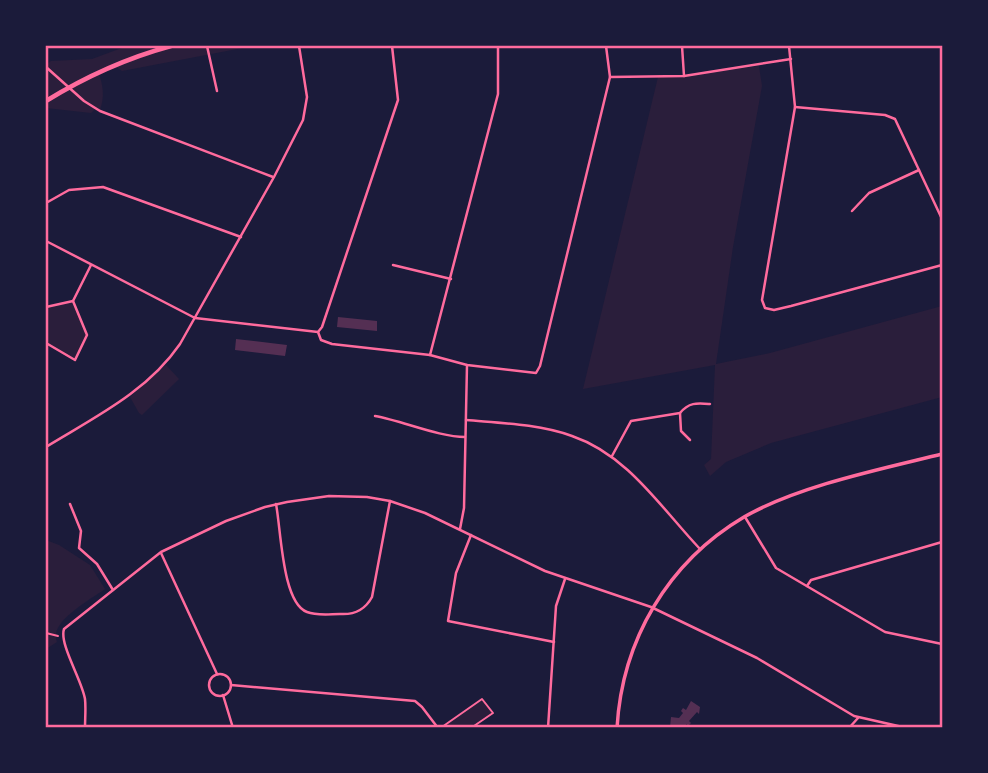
<svg xmlns="http://www.w3.org/2000/svg" width="988" height="773" viewBox="0 0 988 773" font-family="Merriweather,serif">
<style>
.green{fill:#2a1e3b}
.building{fill:#542f53}
.lines{fill:none;stroke-linecap:round;stroke-linejoin:round}
.path{stroke:#ff6b9d;stroke-width:2}
.minor{stroke:#ff6b9d;stroke-width:2.5}
.tertiary{stroke:#ff6b9d;stroke-width:3.5}
.secondary{stroke:#ff6b9d;stroke-width:4.5}
.neatline{fill:none;stroke:#ff6b9d;stroke-width:2.5}
</style>
<rect width="100%" height="100%" fill="#1b1b3a"/>
<g class="green">
<path d="M 127,46 L 150,46 L 152,50 L 98,71 C 103,85 105,96 100,110 L 96,108 L 91,113 L 46,108 L 46,65 L 51,61 L 92,59 Z"/>
<path d="M 174,46 L 253,46 L 122,71 L 115,66 Z"/>
<path d="M 759,66 L 762,86 L 733,247 L 716,364 L 770,353 L 942,306 L 942,397 L 771,443 L 726,462 L 710,476 L 704,465 L 711,459 L 715,365 L 583,389 L 658,77 L 684,76 Z"/>
<path d="M 73,301 L 87,335 L 75,360 L 46,343 L 46,307 Z"/>
<path d="M 166,365 L 179,379 L 142,415 L 139,413 L 130,397 Z"/>
<path d="M 46,540 L 59,545 L 90,565 L 105,589 C 90,600 48,622 57,642 L 46,649 Z"/>
<path d="M 482,699 L 493,713 L 471,727 L 441,728 Z"/>
</g>
<g class="building">
<path d="M 338,317 L 377,321 L 377,331 L 337,327 Z"/>
<path d="M 236,339 L 287,345 L 285,356 L 235,350 Z"/>
<path d="M 691,701 L 700,707 L 699,714 L 697,712 L 689,721 L 691,723 L 688,726 L 686,724 L 686,728 L 670,727 L 671,717 L 679,718 L 683,713 L 681,711 L 683,708 L 686,710 Z"/>
</g>
<g class="lines">
<g class="path">
<path d="M 46,633 L 58,636"/>
<path d="M 442,727 L 482,699 L 493,713 L 471,728"/>
</g>
<g class="minor">
<path d="M 207,46 L 217,91"/>
<path d="M 682,46 L 684,76"/>
<path d="M 789,46 L 795,107 L 762,300 L 765,308 L 774,310 L 791,306 L 942,265"/>
<path d="M 46,67 L 84,101 L 100,111 L 273,177"/>
<path d="M 610,77 L 684,76 L 791,59"/>
<path d="M 795,107 L 885,115 L 895,119 L 942,219"/>
<path d="M 46,203 L 69,190 L 103,187 L 241,237"/>
<path d="M 852,211 L 869,193 L 919,170"/>
<path d="M 46,241 L 195,318 L 318,332 L 321,340 L 332,344 L 430,355 L 467,365 L 536,373 L 540,366 L 610,77 L 606,46"/>
<path d="M 393,265 L 451,279"/>
<path d="M 46,307 L 73,301"/>
<path d="M 318,332 L 322,327 L 398,100 L 392,46"/>
<path d="M 46,343 L 75,360 L 87,335 L 73,301 L 91,265"/>
<path d="M 430,355 L 498,94 L 498,46"/>
<path d="M 680,413 L 681,431 L 690,440"/>
<path d="M 375,416 C 403,421 439,437 465,437"/>
<path d="M 466,420 C 500,423 539,424 572,436 C 628,455 661,508 700,549"/>
<path d="M 46,447 C 95,417 147,392 180,344 L 274,177 L 303,120 L 307,97 L 299,46"/>
<path d="M 612,456 L 631,421 L 680,413 C 689,402 697,403 710,404"/>
<path d="M 70,504 L 81,531 L 79,548 L 97,564 L 113,590"/>
<path d="M 276,504 C 281,529 282,603 307,612 C 317,616 330,614 340,614 C 355,615 365,610 372,597 L 390,501"/>
<path d="M 745,517 L 776,568 L 885,632 L 942,644"/>
<path d="M 460,529 L 464,508 L 467,365"/>
<path d="M 471,535 L 456,573 L 448,621 L 554,642"/>
<path d="M 161,553 L 217,674"/>
<path d="M 807,586 L 811,580 L 942,542"/>
<circle cx="220" cy="685" r="11"/>
<path d="M 231,685 L 415,701 L 422,707 L 438,728"/>
<path d="M 223,695 L 233,728"/>
<path d="M 85,728 C 85,718 86,708 85,699 C 82,680 59,644 64,629 L 161,552 L 226,521 L 265,507 L 287,502 L 329,496 L 367,497 L 390,501 L 425,513 L 545,571 L 651,607 L 757,658 L 854,716 L 907,728"/>
<path d="M 548,728 L 556,606 L 565,579"/>
<path d="M 849,728 L 858,718"/>
</g>
<path class="tertiary" d="M 617,728 C 622,640 668,562 744,517 C 798,486 881,469 942,454"/>
<path class="secondary" d="M 46,101 C 85,77 127,58 171,46"/>
</g>
<rect width="988" height="773" fill="none" stroke="#1b1b3a" stroke-width="94"/>
<rect x="47" y="47" width="894" height="679" class="neatline"/>
</svg>
